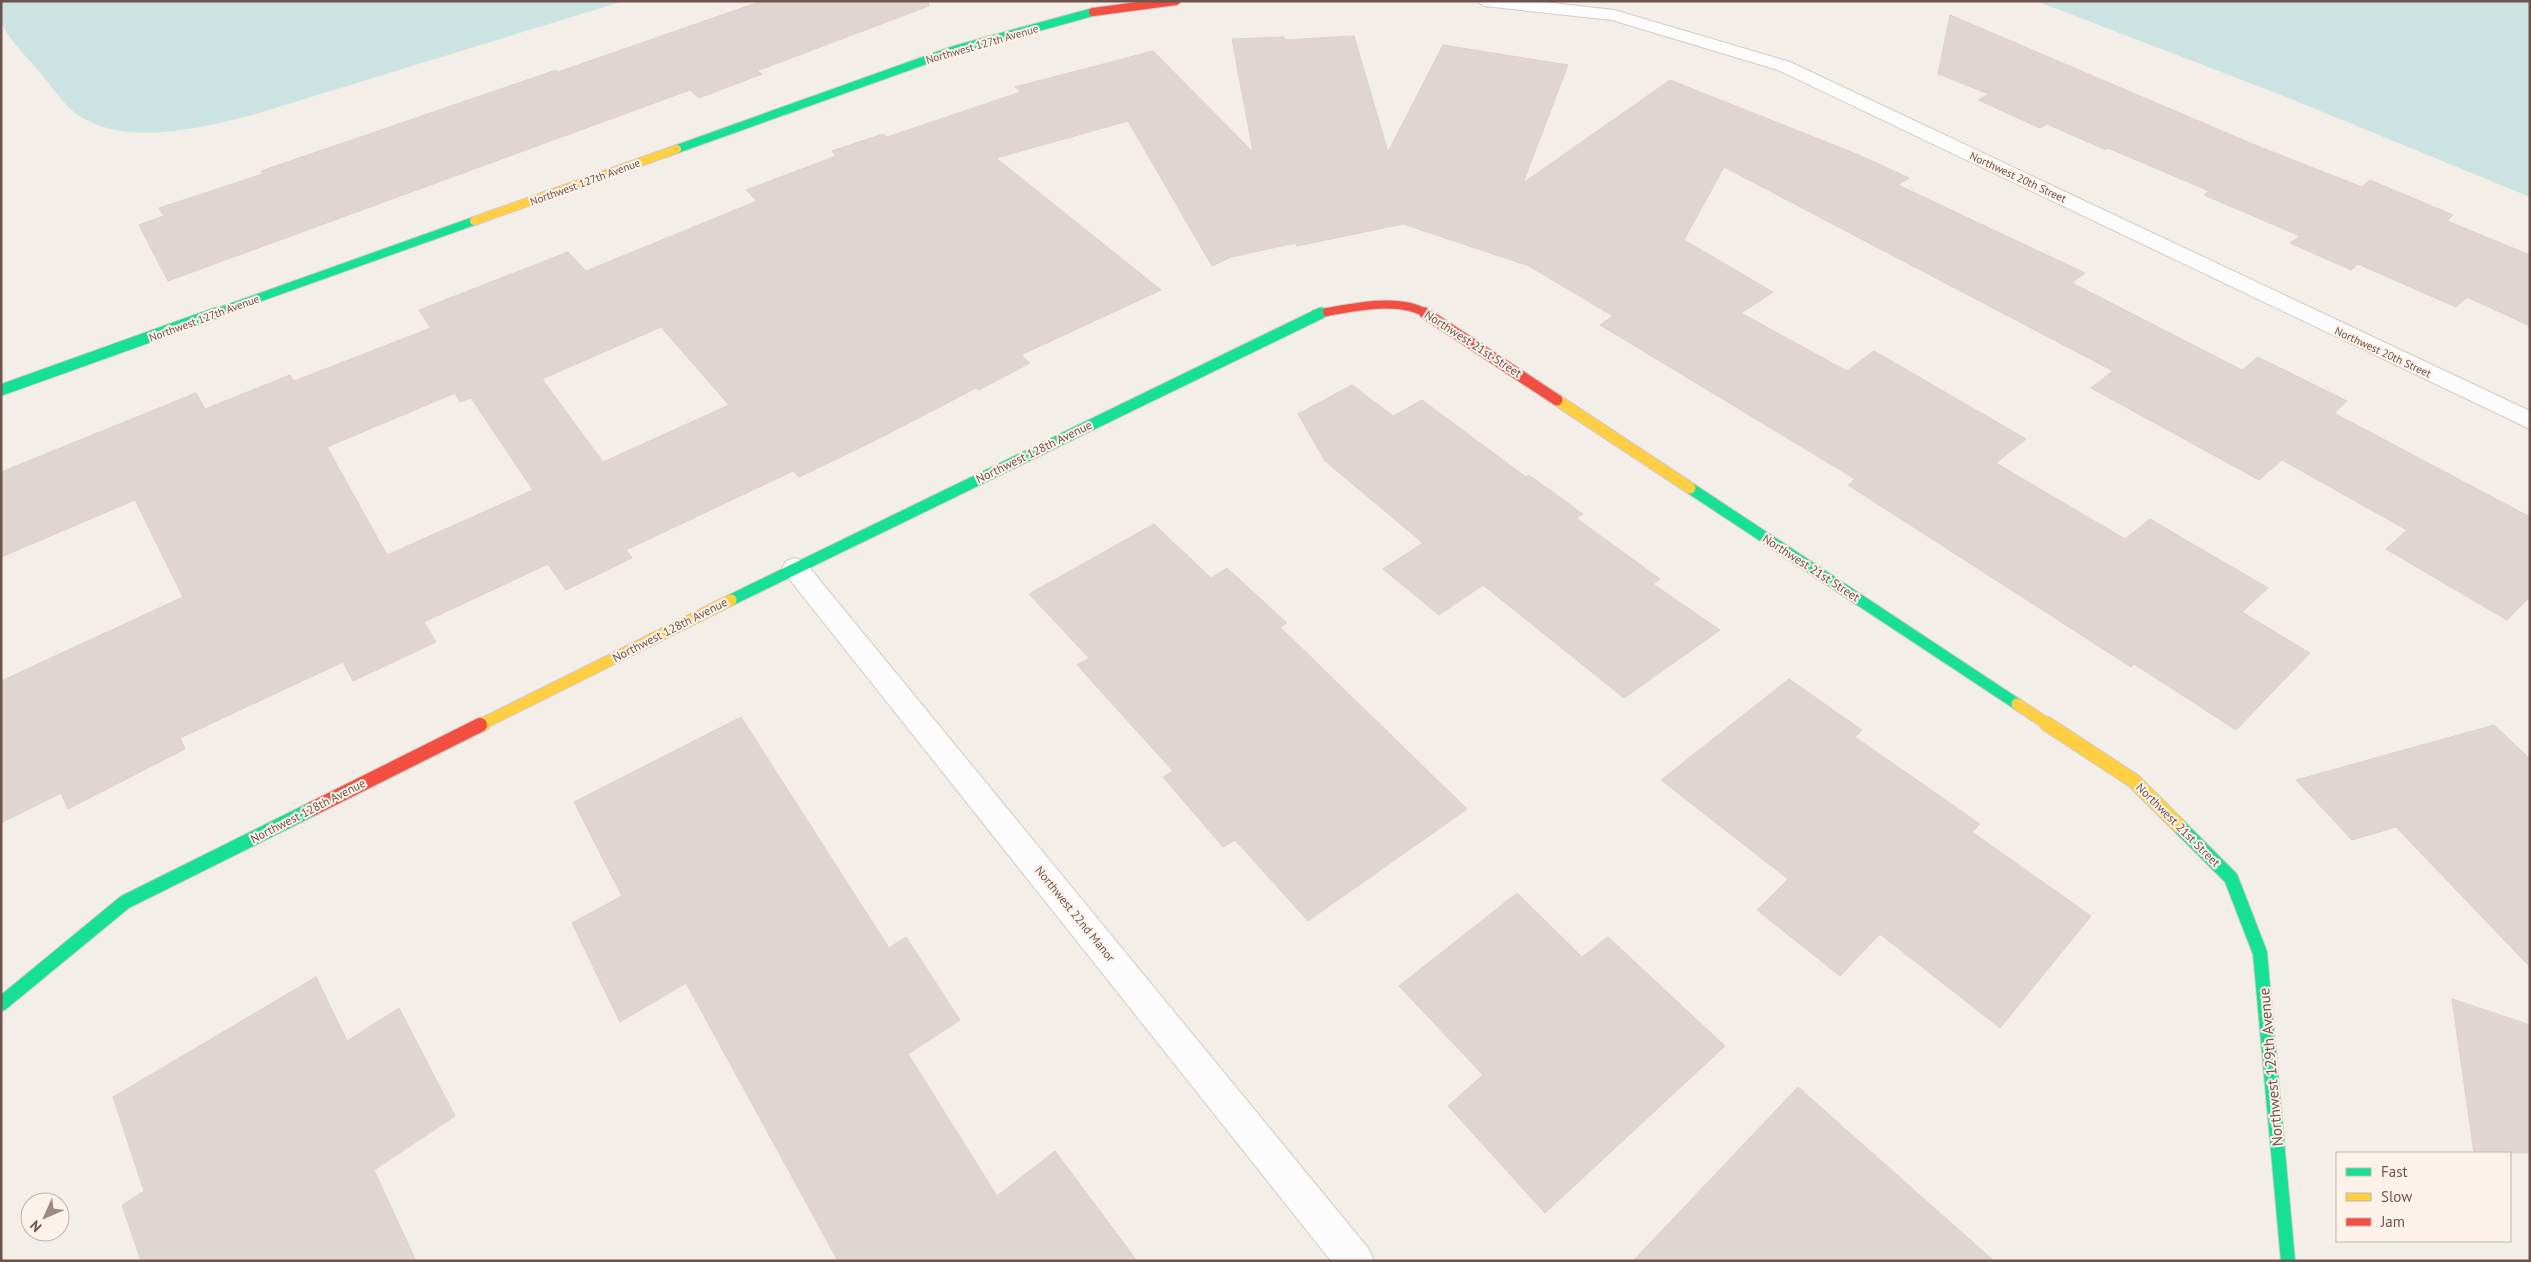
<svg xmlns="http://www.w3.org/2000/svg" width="2531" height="1262" viewBox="0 0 2531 1262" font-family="'PT Sans',sans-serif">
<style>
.water{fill:#cbe4e2}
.building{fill:#e0d6d1;stroke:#dcd1cb;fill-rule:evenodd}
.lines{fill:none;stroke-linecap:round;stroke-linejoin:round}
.street-casing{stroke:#d3cbc6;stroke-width:2}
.fast-far2-casing{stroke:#d3cac5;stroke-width:10}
.fast-far1-casing{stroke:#d3cac5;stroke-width:13}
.fast-casing{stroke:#d3cac5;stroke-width:16}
.slow-far2-casing{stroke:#d3cac5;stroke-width:10}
.slow-far1-casing{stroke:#d3cac5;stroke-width:13}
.slow-casing{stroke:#d3cac5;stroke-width:16}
.jam-far2-casing{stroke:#d3cac5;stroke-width:10}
.jam-far1-casing{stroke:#d3cac5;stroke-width:13}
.jam-casing{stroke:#d3cac5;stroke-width:16}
.street{fill:#fdfcfc;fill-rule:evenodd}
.fast-far2{stroke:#16e098;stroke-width:8}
.fast-far1{stroke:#16e098;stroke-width:11}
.fast{stroke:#16e098;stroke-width:14}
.slow-far2{stroke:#ffcf43;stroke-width:8}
.slow-far1{stroke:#ffcf43;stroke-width:11}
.slow{stroke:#ffcf43;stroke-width:14}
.jam-far2{stroke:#f24e42;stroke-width:8}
.jam-far1{stroke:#f24e42;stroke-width:11}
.jam{stroke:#f24e42;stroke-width:14}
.labels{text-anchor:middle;stroke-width:4;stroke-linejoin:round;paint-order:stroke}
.far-street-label{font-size:11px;fill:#6e544c;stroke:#fdf2e9}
.street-label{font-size:12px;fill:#6e544c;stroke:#fdf2e9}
.near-street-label{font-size:15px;fill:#6e544c;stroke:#fdf2e9}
</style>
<rect width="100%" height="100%" fill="#f4eee8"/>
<g class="water">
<path d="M 1,1 L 624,1 L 252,115 C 202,128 124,147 78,115 C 64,106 49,82 37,69 C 28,58 4,35 1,20 C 0,15 1,7 1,1 Z"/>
<path d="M 2036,1 L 2530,1 L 2530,197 L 2276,93 Z"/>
</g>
<g class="building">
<path d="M 762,1 L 928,1 L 929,6 L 757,71 L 762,74 L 699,98 L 690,90 L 168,281 L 139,225 L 164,216 L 159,208 L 263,174 L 261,171 L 556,70 L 558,72 Z"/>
<path d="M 1950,15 L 2255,145 L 2362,187 L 2370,180 L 2453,215 L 2447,221 L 2530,255 L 2530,326 L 2467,297 L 2456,307 L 2358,264 L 2351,270 L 2290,243 L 2300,236 L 2204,195 L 2209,191 L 2108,148 L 2106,150 L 2047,124 L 2040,128 L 1978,100 L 1989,94 L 1938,74 Z"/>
<path d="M 1354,36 L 1388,152 L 1443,45 L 1568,65 L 1523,183 L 1670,80 L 1859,155 L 1909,178 L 1898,185 L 2085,273 L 2072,283 L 2242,370 L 2258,357 L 2347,401 L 2334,413 L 2530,517 L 2530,597 L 2507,620 L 2386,549 L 2407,530 L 2282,460 L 2259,480 L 2091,388 L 2113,371 L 1724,167 L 1684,240 L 1773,292 L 1741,313 L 1847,371 L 1874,351 L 2026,439 L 1996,463 L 2125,539 L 2150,519 L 2268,588 L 2242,612 L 2310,653 L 2236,730 L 2134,664 L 2131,667 L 1848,485 L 1855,479 L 1600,325 L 1613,316 L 1529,266 L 1403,224 L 1297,246 L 1296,243 L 1231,257 L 1212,266 L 1128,121 L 996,158 L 1161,290 L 1021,355 L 1030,363 L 979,390 L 976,388 L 876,440 L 799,477 L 793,471 L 626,550 L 632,558 L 566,590 L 548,564 L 424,622 L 436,642 L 353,681 L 343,662 L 180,738 L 185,749 L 68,809 L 61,793 L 1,823 L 1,681 L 183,597 L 135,500 L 1,557 L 1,472 L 196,393 L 205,409 L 290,375 L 294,381 L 431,328 L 419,310 L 568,252 L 586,271 L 757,201 L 746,190 L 836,156 L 832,151 L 883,134 L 887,137 L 1021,92 L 1015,87 L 1153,51 L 1253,152 L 1232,39 L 1284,37 L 1285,40 ZM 661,327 L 729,405 L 603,462 L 542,379 ZM 455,393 L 460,402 L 471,398 L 533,490 L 387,555 L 327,447 Z"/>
<path d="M 1352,385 L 1393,416 L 1422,400 L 1526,477 L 1529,475 L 1583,514 L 1576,518 L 1660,579 L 1653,584 L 1720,630 L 1624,698 L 1483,585 L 1439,615 L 1383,569 L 1423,543 L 1325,461 L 1298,414 Z"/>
<path d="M 1154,524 L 1211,578 L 1227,568 L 1287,623 L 1280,627 L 1467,809 L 1308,921 L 1235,840 L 1223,847 L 1163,777 L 1173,771 L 1077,665 L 1089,658 L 1029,594 Z"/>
<path d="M 1789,679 L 1862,730 L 1855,737 L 1980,824 L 1972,832 L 2091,916 L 2000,1028 L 1880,934 L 1840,976 L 1757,910 L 1788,879 L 1661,780 Z"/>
<path d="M 741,717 L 889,948 L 906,937 L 960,1020 L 908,1054 L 997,1196 L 1055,1151 L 1137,1261 L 838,1261 L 686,983 L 620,1022 L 572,923 L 622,896 L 574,802 Z"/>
<path d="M 2494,725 L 2530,759 L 2530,967 L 2396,827 L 2352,840 L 2296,780 Z"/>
<path d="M 1517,893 L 1582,957 L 1608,937 L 1725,1046 L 1545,1213 L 1448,1106 L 1483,1075 L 1399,986 Z"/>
<path d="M 316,977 L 347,1041 L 399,1008 L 455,1116 L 374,1170 L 416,1261 L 141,1261 L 122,1205 L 144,1191 L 113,1097 Z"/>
<path d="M 2452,999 L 2530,1025 L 2530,1153 L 2474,1153 Z"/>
<path d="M 1798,1087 L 1994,1261 L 1633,1261 Z"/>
</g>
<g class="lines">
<g class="street-casing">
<g id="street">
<path d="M 1476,1 L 1534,1 L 1614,10 L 1790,62 L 2530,411 L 2530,429 L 1778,70 L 1612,20 L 1484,6 Z"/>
<path d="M 795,558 L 804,561 L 1368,1248 L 1374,1261 L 1331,1261 L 786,575 L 782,568 L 786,561 Z"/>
</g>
</g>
<g class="fast-far2-casing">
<g id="fast-far2">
<path d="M 677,149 L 954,50 L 1093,12"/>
<path d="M 213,314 L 474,221"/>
<path d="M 1315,314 L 1327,312"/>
</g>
</g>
<g class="fast-far1-casing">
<g id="fast-far1">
<path d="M 1,390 L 216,313"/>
<path d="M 1690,488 L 2017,704"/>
<path d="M 731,600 L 1321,313"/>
</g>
</g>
<g class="fast-casing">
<g id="fast">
<path d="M 2179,826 L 2231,878 L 2260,953 L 2288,1261"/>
<path d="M 1,1004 L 125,902 L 312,809"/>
</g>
</g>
<g class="slow-far2-casing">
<path id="slow-far2" d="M 474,221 L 677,149"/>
</g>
<g class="slow-far1-casing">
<g id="slow-far1">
<path d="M 1557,400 L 1690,488"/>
<path d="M 2017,704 L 2049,725"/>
<path d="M 480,725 L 731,600"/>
</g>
</g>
<g class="slow-casing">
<g id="slow">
<path d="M 2047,724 L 2134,781 L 2179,826"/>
<path d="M 480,725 L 483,724"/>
</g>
</g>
<g class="jam-far2-casing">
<g id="jam-far2">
<path d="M 1093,12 L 1176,1"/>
<path d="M 1327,312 C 1356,307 1401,297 1427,314"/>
</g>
</g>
<g class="jam-far1-casing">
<path id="jam-far1" d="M 1425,313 L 1557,400"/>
</g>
<g class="jam-casing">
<path id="jam" d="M 312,809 L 480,725"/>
</g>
<use href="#street" class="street"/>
<use href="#fast-far2" class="fast-far2"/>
<use href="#fast-far1" class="fast-far1"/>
<use href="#fast" class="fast"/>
<use href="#slow-far2" class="slow-far2"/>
<use href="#slow-far1" class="slow-far1"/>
<use href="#slow" class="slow"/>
<use href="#jam-far2" class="jam-far2"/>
<use href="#jam-far1" class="jam-far1"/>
<use href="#jam" class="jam"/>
</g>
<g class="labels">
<g class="far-street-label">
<text transform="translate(982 44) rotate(-16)" y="4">Northwest 127th Avenue</text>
<text transform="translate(2018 177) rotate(25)" y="4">Northwest 20th Street</text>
<text transform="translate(585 182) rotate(-20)" y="4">Northwest 127th Avenue</text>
<text transform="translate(204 318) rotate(-20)" y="4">Northwest 127th Avenue</text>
<text transform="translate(2383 352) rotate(25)" y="4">Northwest 20th Street</text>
</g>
<g class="street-label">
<text transform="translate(1473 344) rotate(33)" y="4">Northwest 21st Street</text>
<text transform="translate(1034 452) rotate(-26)" y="4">Northwest 128th Avenue</text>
<text transform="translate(1811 568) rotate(33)" y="4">Northwest 21st Street</text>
<text transform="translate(670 630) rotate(-27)" y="4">Northwest 128th Avenue</text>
<text transform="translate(308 811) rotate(-27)" y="4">Northwest 128th Avenue</text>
<text transform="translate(2178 825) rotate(45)" y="4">Northwest 21st Street</text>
<text transform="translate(1075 914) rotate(51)" y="4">Northwest 22nd Manor</text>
</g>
<g class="near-street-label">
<text transform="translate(2271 1067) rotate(-95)" y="5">Northwest 129th Avenue</text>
</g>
</g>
<rect width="2531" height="1262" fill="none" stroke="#6e544c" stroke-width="5"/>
<rect x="2336" y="1152" width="175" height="90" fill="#fdf2e9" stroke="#c4b3aa"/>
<rect x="2346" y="1168" width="25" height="8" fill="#16e098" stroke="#c4b3aa"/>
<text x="2381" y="1177" font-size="15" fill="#6e544c">Fast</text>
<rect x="2346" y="1193" width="25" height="8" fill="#ffcf43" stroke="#c4b3aa"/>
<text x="2381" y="1202" font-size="15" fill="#6e544c">Slow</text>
<rect x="2346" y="1218" width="25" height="8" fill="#f24e42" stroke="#c4b3aa"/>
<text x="2381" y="1227" font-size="15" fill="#6e544c">Jam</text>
<g transform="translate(45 1217) rotate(225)"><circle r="24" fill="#fdf2e9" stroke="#c4b3aa"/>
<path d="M0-4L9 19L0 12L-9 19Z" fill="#9d8a83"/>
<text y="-8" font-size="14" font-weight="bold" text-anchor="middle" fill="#6e544c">N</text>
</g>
</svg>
